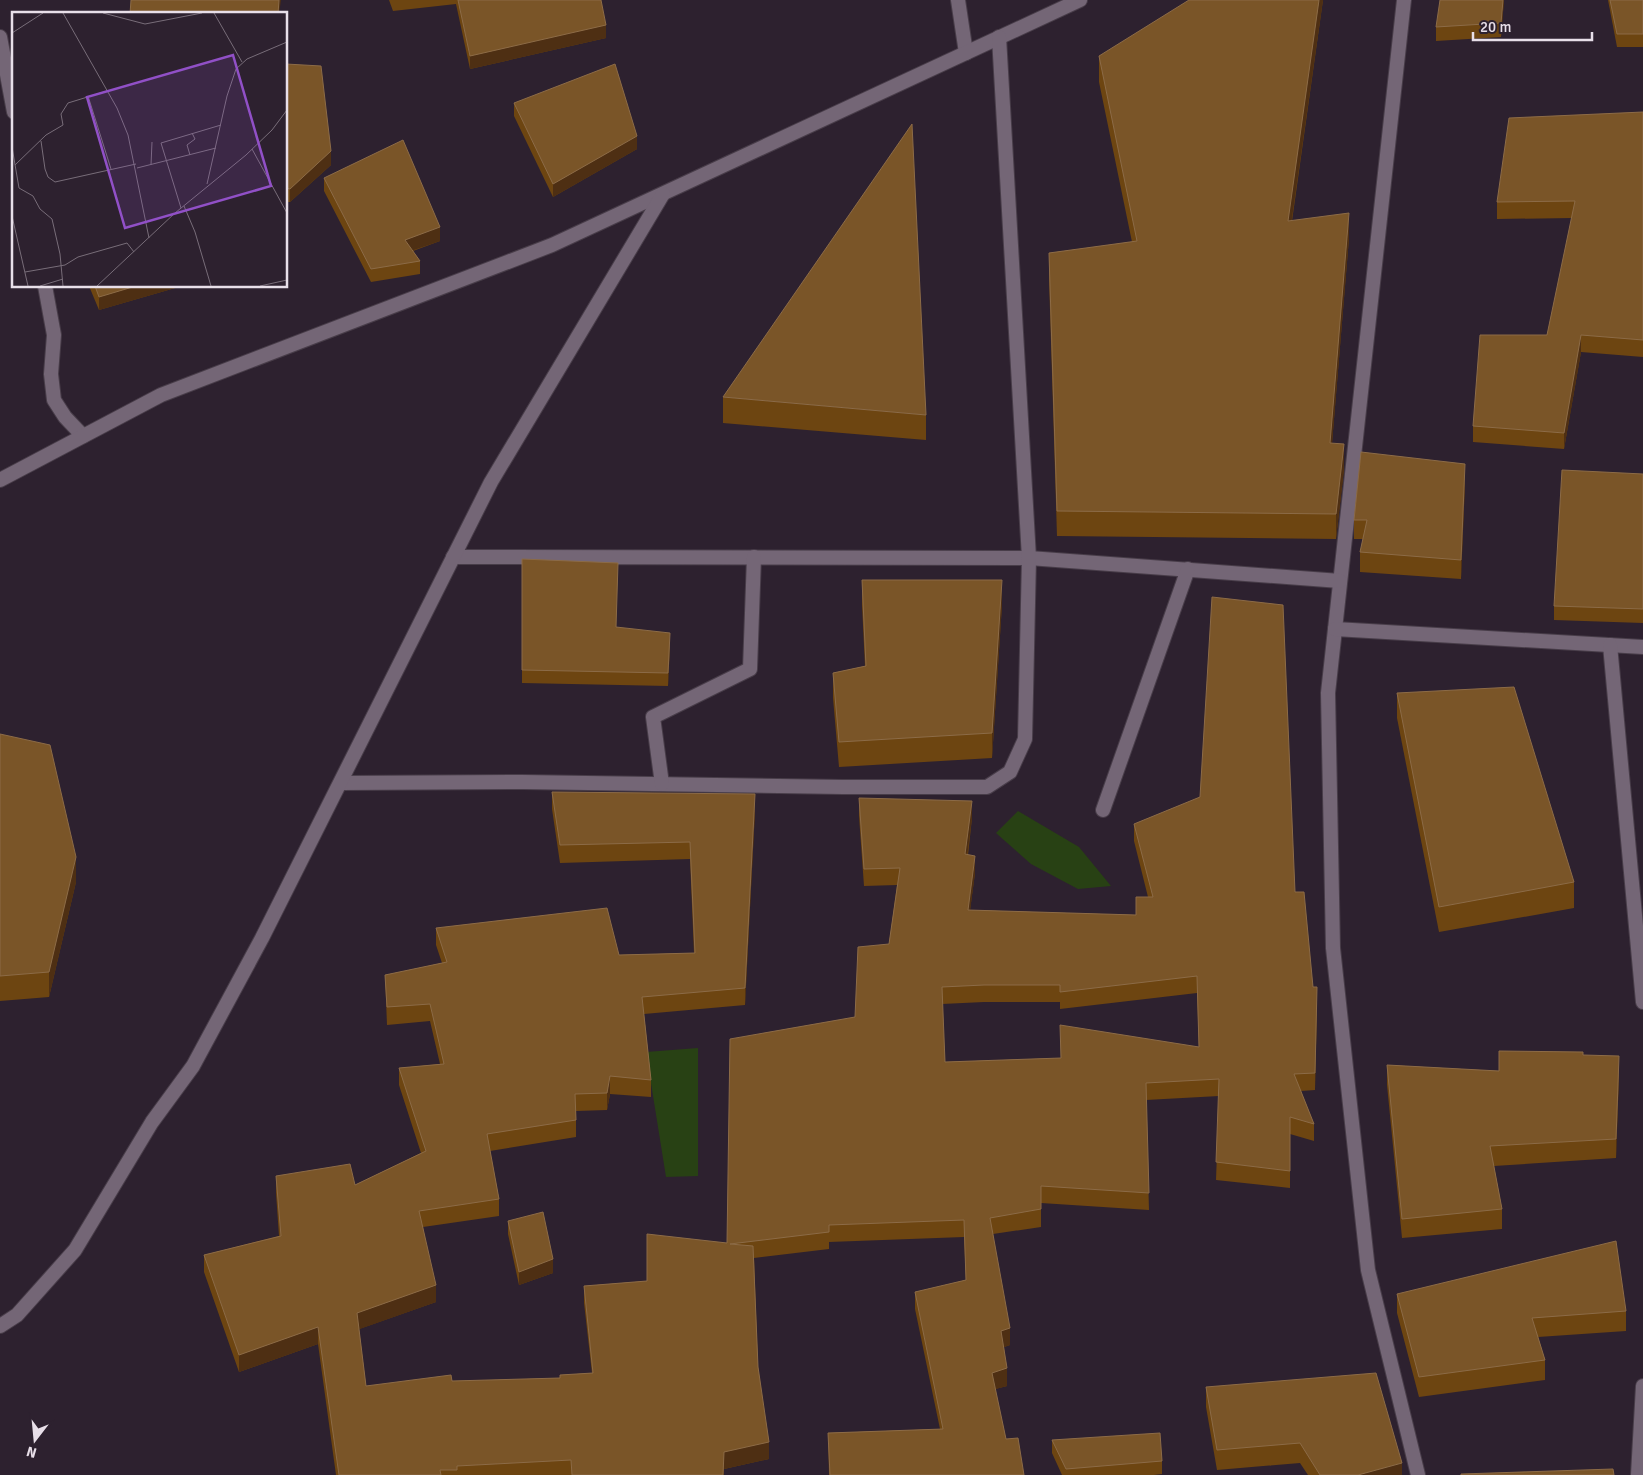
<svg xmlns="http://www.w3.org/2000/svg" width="1643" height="1475" viewBox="0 0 1643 1475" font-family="Signika,sans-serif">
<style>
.green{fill:#284114}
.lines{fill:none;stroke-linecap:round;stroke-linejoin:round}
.minor-casing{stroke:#483d49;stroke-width:16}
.minor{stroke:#746676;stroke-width:14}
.wall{fill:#6d4511;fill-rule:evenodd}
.shaded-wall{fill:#4e2f13}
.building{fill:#7a5528;stroke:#8c6b47;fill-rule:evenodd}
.inset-road{fill:none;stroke:#786d79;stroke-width:1}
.view{fill:#9150c7;fill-opacity:0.15;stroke:#9150c7;stroke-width:2.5}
.inset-edge{fill:none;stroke:#e8dfe9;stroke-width:2.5}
</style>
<rect width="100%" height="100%" fill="#2d212f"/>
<g class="green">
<path d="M 1018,811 L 1079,847 L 1111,886 L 1078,889 L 1031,864 L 996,833 Z"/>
<path d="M 698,1048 L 698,1176 L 666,1177 L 646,1052 Z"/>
</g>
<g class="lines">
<g class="minor-casing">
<g id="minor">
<path d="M 958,0 L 966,53"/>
<path d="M 1404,0 L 1328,693 L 1333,948 L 1368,1270 L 1418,1475"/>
<path d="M 0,37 L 14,112"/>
<path d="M 45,286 L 54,335 L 51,374 L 54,400 L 65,417 L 83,436"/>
<path d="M 0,480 L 161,395 L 552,245 L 1080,0"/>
<path d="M 453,557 L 1029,558 L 1340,581"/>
<path d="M 1335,629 L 1643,647"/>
<path d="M 1610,645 L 1643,1002"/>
<path d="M 341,783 L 523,782 L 843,787 L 987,787 L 1010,772 L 1025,739 L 1029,558 L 999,37"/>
<path d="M 662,784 L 653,717 L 750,669 L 754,557"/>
<path d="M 1103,810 L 1188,569"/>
<path d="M 0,1326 L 17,1315 L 75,1250 L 152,1122 L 193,1066 L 262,938 L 491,482 L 663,194"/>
<path d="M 1638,1475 L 1643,1386"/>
</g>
</g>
<use href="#minor" class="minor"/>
</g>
<g class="wall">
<path d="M 389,0 L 601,0 L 606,38 L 470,69 L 456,4 L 393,11 Z"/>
<path d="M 1323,0 L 1292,221 L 1349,238 L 1332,443 L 1344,469 L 1336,539 L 1057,536 L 1049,278 L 1049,253 L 1132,242 L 1099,82 L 1099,56 Z"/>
<path d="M 1504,0 L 1501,37 L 1436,41 L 1436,27 Z"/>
<path d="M 1608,0 L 1643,0 L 1643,47 L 1617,47 Z"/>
<path d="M 286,64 L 331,165 L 290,202 L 286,202 Z"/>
<path d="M 514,103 L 637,149 L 553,197 L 514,116 Z"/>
<path d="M 1643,112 L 1643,357 L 1581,352 L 1564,449 L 1473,442 L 1473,426 L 1547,335 L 1572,218 L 1497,219 L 1497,202 Z"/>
<path d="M 324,178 L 440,241 L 413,251 L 420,261 L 420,274 L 371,282 L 324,191 Z"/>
<path d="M 89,286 L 182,286 L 99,310 Z"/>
<path d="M 723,397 L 926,415 L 926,440 L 723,423 Z"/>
<path d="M 1643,474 L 1643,623 L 1554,620 L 1554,606 Z"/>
<path d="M 1465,483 L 1461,579 L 1360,572 L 1360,552 L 1363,539 L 1354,539 L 1354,520 Z"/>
<path d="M 522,559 L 616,627 L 670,646 L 668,686 L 522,683 Z"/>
<path d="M 862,580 L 1002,605 L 992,758 L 839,767 L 833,698 L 833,673 L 865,666 L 862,605 Z"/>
<path d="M 1397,693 L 1574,882 L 1574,908 L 1439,932 L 1397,718 Z"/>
<path d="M 0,734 L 76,882 L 49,997 L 0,1001 Z"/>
<path d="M 552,792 L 755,811 L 745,1005 L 644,1014 L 651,1080 L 651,1097 L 610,1094 L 607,1110 L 576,1111 L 576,1137 L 490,1151 L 499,1199 L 499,1216 L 423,1227 L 436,1302 L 359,1329 L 366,1386 L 452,1381 L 560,1378 L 560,1375 L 592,1373 L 584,1303 L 584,1286 L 647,1281 L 727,1243 L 855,1017 L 889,944 L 897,885 L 864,886 L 859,816 L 859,798 L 972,818 L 968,855 L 975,873 L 970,910 L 1136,915 L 1148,897 L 1134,841 L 1134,824 L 1295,892 L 1313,987 L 1317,1005 L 1315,1090 L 1301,1091 L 1314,1124 L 1314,1141 L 1290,1134 L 1290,1188 L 1216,1180 L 1219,1096 L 1146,1100 L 1149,1210 L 1041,1203 L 1041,1227 L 993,1234 L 1010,1345 L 1004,1347 L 1007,1386 L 995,1389 L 1006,1439 L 1024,1475 L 829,1475 L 828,1433 L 940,1429 L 915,1309 L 915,1292 L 966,1280 L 964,1237 L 829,1242 L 829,1249 L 754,1258 L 758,1367 L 769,1459 L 724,1469 L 724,1475 L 336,1475 L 318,1344 L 239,1372 L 204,1272 L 204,1255 L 279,1236 L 276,1193 L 276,1176 L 355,1185 L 421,1153 L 399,1085 L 399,1068 L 440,1064 L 430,1021 L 387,1025 L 385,975 L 442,963 L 436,945 L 436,928 L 619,955 L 694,953 L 690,859 L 560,863 L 552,809 ZM 1197,993 L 1199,1047 L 1060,1058 L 945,1062 L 942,1004 L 984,1002 L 1060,1002 L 1060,1009 Z"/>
<path d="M 1499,1051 L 1583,1055 L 1619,1075 L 1616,1158 L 1494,1166 L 1502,1209 L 1502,1229 L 1402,1238 L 1387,1085 L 1387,1065 L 1499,1071 Z"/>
<path d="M 508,1221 L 553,1273 L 519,1285 L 508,1234 Z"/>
<path d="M 1397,1294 L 1626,1311 L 1626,1331 L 1538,1337 L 1545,1360 L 1545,1380 L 1419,1397 L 1397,1313 Z"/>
<path d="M 1206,1387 L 1402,1475 L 1308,1475 L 1300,1463 L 1217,1470 L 1206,1407 Z"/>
<path d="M 1052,1440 L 1162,1461 L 1162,1474 L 1154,1475 L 1062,1475 L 1052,1453 Z"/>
</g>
<g class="shaded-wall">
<path d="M 279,0 L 281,0 L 279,14 L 278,14 Z"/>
<path d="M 1319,0 L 1323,0 L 1288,246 L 1288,221 Z"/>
<path d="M 1503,0 L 1504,0 L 1501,37 L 1501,23 Z"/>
<path d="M 606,25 L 606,38 L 470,69 L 470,56 Z"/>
<path d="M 637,136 L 637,149 L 553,197 L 553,184 Z"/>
<path d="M 331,151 L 331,165 L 290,202 L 290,189 Z"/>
<path d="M 1349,213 L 1349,238 L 1330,468 L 1330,443 Z"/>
<path d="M 440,227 L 440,241 L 405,253 L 405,240 Z"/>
<path d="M 136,286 L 182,286 L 99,310 L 99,297 Z"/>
<path d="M 1581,335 L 1581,352 L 1564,449 L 1564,433 Z"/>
<path d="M 1344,444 L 1344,469 L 1336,539 L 1336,514 Z"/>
<path d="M 1465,464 L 1465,483 L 1461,579 L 1461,560 Z"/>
<path d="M 1002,580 L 1002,605 L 992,758 L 992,733 Z"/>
<path d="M 670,633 L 670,646 L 668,686 L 668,673 Z"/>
<path d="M 755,794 L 755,811 L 745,1005 L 745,988 Z"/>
<path d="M 972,801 L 972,818 L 965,872 L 965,854 Z"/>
<path d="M 975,856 L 975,873 L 968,927 L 968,910 Z"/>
<path d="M 76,857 L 76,882 L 49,997 L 49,972 Z"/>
<path d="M 1317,987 L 1317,1005 L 1315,1090 L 1315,1073 Z"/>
<path d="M 1619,1056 L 1619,1075 L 1616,1158 L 1616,1139 Z"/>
<path d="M 610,1076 L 610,1094 L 607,1110 L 607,1093 Z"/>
<path d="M 553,1259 L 553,1273 L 519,1285 L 519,1272 Z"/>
<path d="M 436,1285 L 436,1302 L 357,1330 L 357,1313 Z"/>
<path d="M 318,1327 L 318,1344 L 239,1372 L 239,1355 Z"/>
<path d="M 1010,1328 L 1010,1345 L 1001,1348 L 1001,1331 Z"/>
<path d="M 1007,1368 L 1007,1386 L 992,1390 L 992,1373 Z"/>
<path d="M 769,1442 L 769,1459 L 724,1469 L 724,1475 L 723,1475 L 724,1452 Z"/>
<path d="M 1402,1463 L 1402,1475 L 1358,1475 Z"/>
</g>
<g class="building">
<path d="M 131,0 L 279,0 L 278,14 L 130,14 Z"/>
<path d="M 458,0 L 601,0 L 606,25 L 470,56 Z"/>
<path d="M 1189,0 L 1319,0 L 1288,221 L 1349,213 L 1330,443 L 1344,444 L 1336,514 L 1057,511 L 1049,253 L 1137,241 L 1099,56 Z"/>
<path d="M 1440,0 L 1503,0 L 1501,23 L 1436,27 Z"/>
<path d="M 1610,0 L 1643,0 L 1643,34 L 1617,34 Z"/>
<path d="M 286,64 L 321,66 L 331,151 L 290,189 L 286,188 Z"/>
<path d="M 615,64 L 637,136 L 553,184 L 514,103 Z"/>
<path d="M 1643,112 L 1643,340 L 1581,335 L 1564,433 L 1473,426 L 1480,335 L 1547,335 L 1575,201 L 1497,202 L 1509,118 Z"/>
<path d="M 912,124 L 926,415 L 723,397 Z"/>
<path d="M 403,140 L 440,227 L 405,240 L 420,261 L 371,269 L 324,178 Z"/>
<path d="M 95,286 L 136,286 L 99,297 Z"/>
<path d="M 1361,452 L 1465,464 L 1461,560 L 1360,552 L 1367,520 L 1354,520 Z"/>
<path d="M 1562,470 L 1643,474 L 1643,609 L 1554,606 Z"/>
<path d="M 522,559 L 618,563 L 616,627 L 670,633 L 668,673 L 522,670 Z"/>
<path d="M 862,580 L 1002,580 L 992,733 L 839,742 L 833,673 L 866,666 Z"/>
<path d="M 1212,597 L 1283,605 L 1295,892 L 1304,892 L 1313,987 L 1317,987 L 1315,1073 L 1294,1074 L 1314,1124 L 1290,1117 L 1290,1171 L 1216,1162 L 1219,1079 L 1146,1083 L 1149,1193 L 1041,1186 L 1041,1209 L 990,1218 L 1010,1328 L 1001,1331 L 1007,1368 L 992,1373 L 1006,1439 L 1018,1438 L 1024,1475 L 830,1475 L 828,1433 L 943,1429 L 915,1292 L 966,1280 L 964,1220 L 829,1225 L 829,1232 L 730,1244 L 753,1246 L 758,1367 L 769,1442 L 724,1452 L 723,1475 L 572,1475 L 571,1460 L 457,1466 L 457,1470 L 440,1470 L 441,1475 L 339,1475 L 318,1327 L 239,1355 L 204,1255 L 281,1236 L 276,1176 L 350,1164 L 355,1185 L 426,1151 L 399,1068 L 444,1064 L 430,1004 L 387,1007 L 385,975 L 447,962 L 436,928 L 607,908 L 619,955 L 695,953 L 690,842 L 560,845 L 552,792 L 755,794 L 745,988 L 642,997 L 651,1080 L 610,1076 L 607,1093 L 575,1094 L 576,1120 L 487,1134 L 499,1199 L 419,1211 L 436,1285 L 357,1313 L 366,1386 L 451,1375 L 452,1381 L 560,1378 L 560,1375 L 593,1373 L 584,1286 L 647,1281 L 647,1234 L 727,1243 L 730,1039 L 855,1017 L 858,947 L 889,944 L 900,868 L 864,869 L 859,798 L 972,801 L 965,854 L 975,856 L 968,910 L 1136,915 L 1136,897 L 1153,897 L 1134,824 L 1200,797 ZM 1197,976 L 1199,1047 L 1060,1025 L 1061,1058 L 945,1062 L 942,987 L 984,985 L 1060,985 L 1060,992 Z"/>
<path d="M 1514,687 L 1574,882 L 1439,907 L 1397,693 Z"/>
<path d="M 0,734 L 50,745 L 76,857 L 49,972 L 0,976 Z"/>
<path d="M 1499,1051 L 1583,1052 L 1583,1055 L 1619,1056 L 1616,1139 L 1490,1146 L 1502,1209 L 1402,1219 L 1387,1065 L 1499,1071 Z"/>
<path d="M 543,1212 L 553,1259 L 519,1272 L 508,1221 Z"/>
<path d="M 1616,1241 L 1626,1311 L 1532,1318 L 1545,1360 L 1419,1377 L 1397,1294 Z"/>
<path d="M 1376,1373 L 1402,1463 L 1358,1475 L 1320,1475 L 1300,1443 L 1217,1450 L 1206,1387 Z"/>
<path d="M 1160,1433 L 1162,1461 L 1066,1469 L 1052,1440 Z"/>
<path d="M 1613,1469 L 1614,1475 L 1461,1475 L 1461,1474 Z"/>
</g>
<g transform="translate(12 12)">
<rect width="275" height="275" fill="#2d212f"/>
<path class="inset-road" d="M 51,1 L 105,96 L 116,123 L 137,226M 91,1 L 133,12 L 190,1M 202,1 L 230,50M 0,21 L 31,1M 76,84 L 99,157M 29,129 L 33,157 L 36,165 L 43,170 L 124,152M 0,135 L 7,176 L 21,184 L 28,197 L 40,207 L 48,242 L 51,274M 240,137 L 275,201M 178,143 L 175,133 L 183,127 L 180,121M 3,153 L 34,123 L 51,113 L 49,102 L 56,91 L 95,79M 139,153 L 140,130M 125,156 L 204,136M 195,172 L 215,84 L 224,57 L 235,47 L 275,30M 172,194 L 183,220 L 199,274M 169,196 L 149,131 L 209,113M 0,204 L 16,274M 13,260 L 53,253 L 66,245 L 115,231 L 122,240M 28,274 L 51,267M 85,274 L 163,201 L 234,143 L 260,118 L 275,98M 248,274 L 275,268"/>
<path class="view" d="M 221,43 L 259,174 L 113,216 L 75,85 Z"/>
<rect width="275" height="275" class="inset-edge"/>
</g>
<g transform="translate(35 1440) rotate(196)" stroke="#2d212f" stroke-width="4" paint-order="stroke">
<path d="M0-4L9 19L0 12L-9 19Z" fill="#e8dfe9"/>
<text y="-8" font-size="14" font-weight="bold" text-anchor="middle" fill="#e8dfe9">N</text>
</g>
<path d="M1473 32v8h119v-8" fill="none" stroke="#e8dfe9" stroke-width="2.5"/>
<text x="1480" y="32" font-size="15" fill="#e8dfe9" stroke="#2d212f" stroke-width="4" paint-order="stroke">20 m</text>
</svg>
